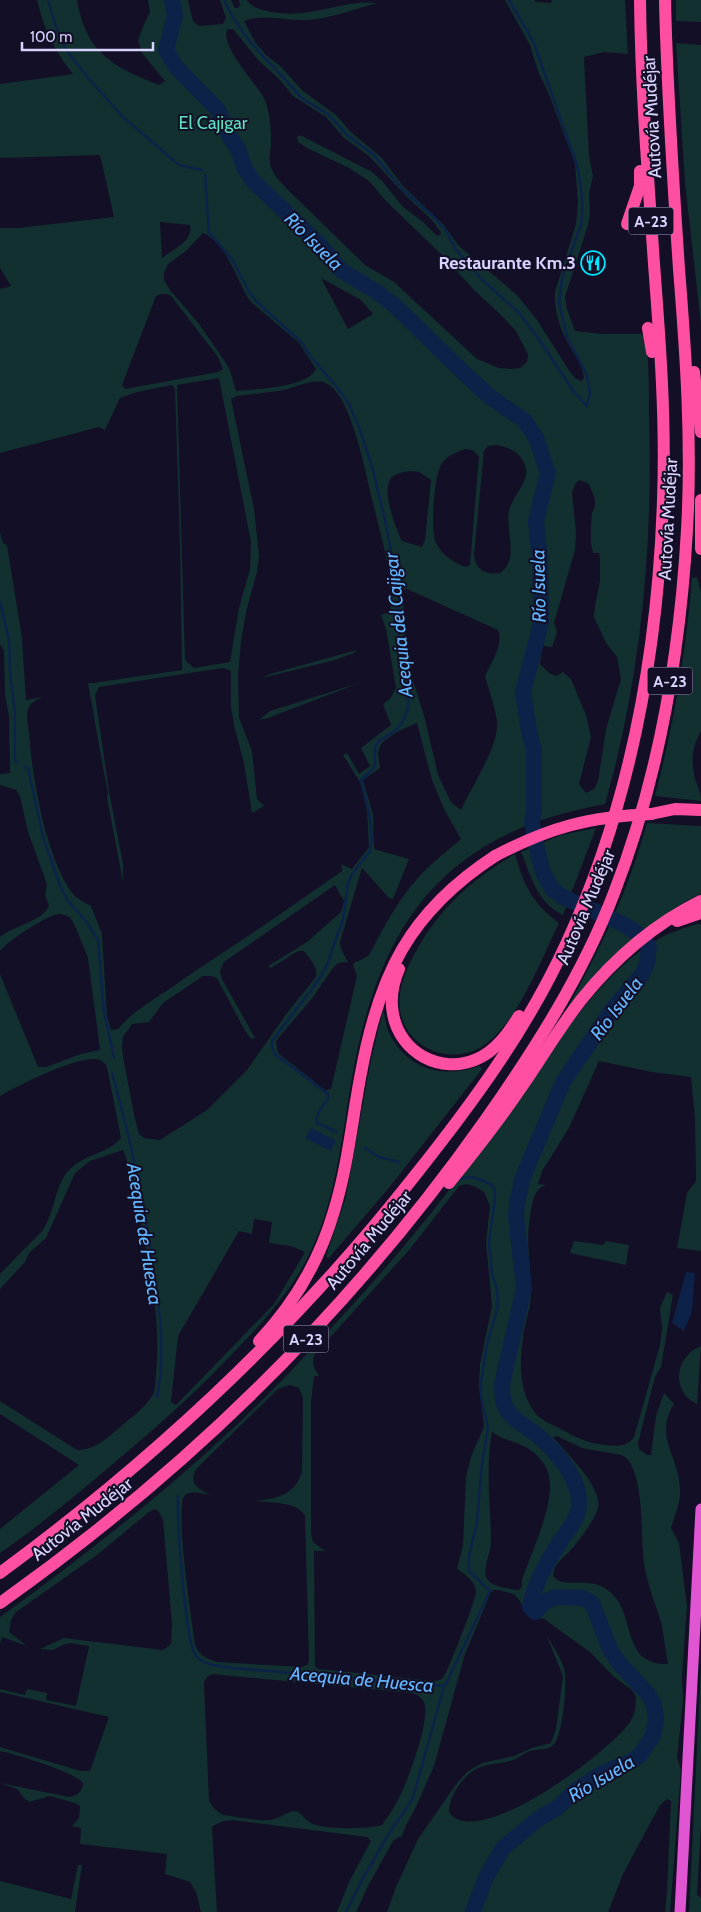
<svg xmlns="http://www.w3.org/2000/svg" width="701" height="1912" viewBox="0 0 701 1912" font-family="Cabin,sans-serif">
<style>
.green{fill:#12302f;fill-rule:evenodd}
.water{fill:#0c2248}
.lines{fill:none;stroke-linecap:round;stroke-linejoin:round}
.stream{stroke:#0c2248;stroke-width:2.5}
.river{stroke:#0c2248;stroke-width:16}
.trunk{stroke:#e055d1;stroke-width:11}
.motorway{stroke:#ff4fa3;stroke-width:12}
.motorway-bridge{stroke:#ff4fa3;stroke-width:12}
.labels{text-anchor:middle;stroke-width:4;stroke-linejoin:round;paint-order:stroke}
.shield{fill:#130f26;stroke:#9e99be;stroke-width:1}
.shield-label{font-size:16px;font-weight:bold;fill:#d9d4ff}
.street-label{font-size:18px;fill:#d9d4ff;stroke:#130f26}
.park-label{font-size:18px;fill:#5fe0c0;stroke:#130f26}
.poi-label{font-size:18px;font-weight:bold;fill:#d9d4ff;stroke:#130f26;text-anchor:end}
.water-label{font-size:19px;font-style:italic;fill:#62b6ff;stroke:#130f26}
</style>
<rect width="100%" height="100%" fill="#130f26"/>
<g class="green">
<path d="M 37,0 L 77,0 C 86,53 113,67 159,85 L 165,81 L 142,53 L 138,40 L 144,24 L 150,12 L 148,0 L 188,0 L 193,21 L 199,26 L 223,24 L 226,18 L 220,0 L 231,0 L 235,8 L 238,8 L 240,5 L 239,0 L 247,0 C 250,6 257,8 263,10 C 300,20 323,7 358,3 C 364,2 371,3 377,3 C 354,9 330,19 306,20 C 285,21 264,13 244,21 L 255,42 L 266,55 L 280,66 L 303,91 L 336,115 L 351,132 L 382,158 L 403,186 L 443,224 L 459,246 L 517,295 L 537,320 L 570,372 L 575,378 L 582,381 L 584,377 C 582,364 573,353 567,341 C 559,327 554,308 555,292 L 576,224 L 578,203 L 575,164 L 550,97 L 538,71 L 530,45 L 505,0 L 534,0 L 536,2 L 551,3 L 552,0 L 625,0 L 628,54 L 604,52 L 584,57 L 589,156 L 593,176 L 589,194 L 590,213 L 588,225 L 565,297 L 567,309 L 575,331 L 602,334 L 641,334 L 646,338 C 649,365 649,391 649,418 C 653,547 641,679 605,804 C 444,833 379,922 352,1078 C 341,1141 336,1204 306,1261 C 287,1296 261,1324 233,1353 C 200,1388 165,1420 128,1451 C 87,1486 45,1522 0,1553 L 0,1529 L 79,1465 L 0,1414 L 0,1401 L 77,1450 C 95,1450 106,1439 119,1428 C 130,1418 144,1409 152,1396 C 156,1391 155,1381 156,1374 C 163,1301 140,1228 126,1157 L 123,1150 L 90,1161 L 75,1173 L 46,1238 L 29,1253 L 25,1262 L 0,1289 L 0,1274 L 43,1230 C 55,1211 55,1185 69,1170 C 84,1154 108,1154 121,1138 L 107,1067 C 104,1062 101,1059 95,1059 C 73,1058 19,1085 0,1096 L 0,974 L 38,1067 L 46,1067 L 81,1054 L 100,1050 L 88,958 L 76,928 L 70,917 C 66,915 62,914 58,914 C 44,917 9,940 0,951 L 0,937 C 13,926 44,921 49,905 L 45,895 L 47,884 L 28,832 L 20,796 L 16,790 L 0,785 L 0,774 L 10,773 L 9,716 L 5,695 L 4,651 L 0,644 L 0,532 L 3,543 L 7,545 L 22,638 L 26,700 L 42,697 C 37,700 30,703 28,709 C 26,716 28,725 29,732 C 32,777 45,852 70,890 C 75,898 84,902 91,906 L 102,934 L 107,1016 L 111,1030 L 118,1029 C 135,1009 157,998 178,983 C 203,965 229,949 254,932 C 284,912 313,891 342,871 L 341,864 L 352,869 L 369,847 L 367,811 L 360,782 L 343,755 L 347,753 L 359,774 L 370,766 L 361,748 L 391,725 L 383,704 L 390,699 L 396,688 L 386,629 L 381,615 L 390,612 C 395,579 380,533 372,499 C 366,475 351,389 323,382 C 310,379 292,389 279,391 C 265,393 251,394 237,396 L 231,399 L 254,509 L 259,556 L 257,572 L 246,612 L 241,642 L 238,675 L 239,718 L 252,751 L 257,799 L 264,806 L 252,813 L 244,763 L 234,725 L 231,706 L 231,671 L 223,668 L 99,687 L 95,695 L 109,791 L 123,864 L 123,882 L 107,798 L 108,792 L 105,778 L 88,683 L 93,683 L 182,670 L 180,543 L 175,389 L 172,385 L 137,392 L 120,398 L 105,430 L 99,427 L 0,453 L 0,289 L 11,286 L 0,268 L 0,228 L 18,228 L 114,217 L 100,155 L 0,158 L 0,84 L 73,74 C 53,48 45,32 37,0 ZM 228,29 L 233,29 L 258,60 L 280,80 L 293,96 L 326,117 L 344,138 L 369,156 L 406,196 L 431,219 L 441,232 L 440,235 L 437,236 L 422,221 L 403,207 L 382,181 L 372,172 L 304,137 L 299,135 L 297,137 L 298,142 L 307,148 L 349,168 L 369,181 L 385,200 L 444,257 L 473,289 L 502,316 L 516,331 L 528,354 L 527,362 L 520,368 L 512,369 L 499,368 L 477,359 L 394,282 L 365,265 L 286,188 C 279,180 271,173 270,162 C 269,156 271,149 271,143 C 271,129 270,110 264,98 C 256,83 218,44 228,29 ZM 160,222 L 190,225 C 194,241 172,250 162,258 ZM 203,233 C 227,242 237,282 250,301 L 299,343 L 316,369 C 307,388 255,389 236,391 L 230,370 L 224,360 L 199,324 L 170,290 L 164,280 L 164,273 L 168,264 L 186,251 ZM 321,278 L 361,300 L 373,314 L 348,329 ZM 161,294 L 167,294 L 171,296 L 218,357 L 223,369 L 218,372 L 125,389 L 122,385 L 156,296 ZM 219,378 L 251,542 L 250,569 L 239,608 L 230,662 L 194,668 L 185,660 L 177,385 ZM 497,445 C 511,448 522,453 526,468 C 529,482 513,496 509,510 C 505,530 520,560 500,573 C 486,575 475,570 474,555 L 484,451 L 488,446 ZM 465,449 L 472,450 L 479,456 L 470,565 L 466,567 C 455,564 441,554 436,543 C 430,530 434,475 442,463 C 448,455 457,452 465,449 ZM 410,471 L 419,472 L 431,480 L 425,540 L 422,547 L 402,541 C 396,528 380,489 392,477 C 397,473 404,472 410,471 ZM 579,480 L 588,483 L 595,498 L 595,506 L 592,513 L 591,524 L 591,543 L 593,553 L 599,553 L 600,560 L 600,581 L 595,606 L 594,617 L 606,643 L 617,657 L 621,679 L 606,729 L 598,781 L 594,789 L 586,793 L 579,784 L 591,737 L 586,715 L 571,679 L 563,672 L 556,676 L 549,673 L 540,664 L 542,646 L 552,647 L 557,632 L 554,623 L 575,550 L 576,532 L 572,493 L 575,484 ZM 407,589 L 498,630 C 504,644 491,663 485,676 C 489,691 495,706 497,721 C 500,745 471,787 461,810 L 451,802 L 438,775 L 425,719 L 408,664 L 405,651 L 403,590 ZM 417,723 L 432,780 L 444,809 L 461,839 C 446,852 430,864 417,879 C 397,901 383,929 369,955 L 361,960 L 355,962 L 353,965 L 357,976 L 331,1089 L 325,1090 L 278,1053 L 276,1041 L 313,997 L 333,968 L 338,963 L 348,962 L 341,949 L 340,942 L 362,868 L 389,898 L 393,899 L 409,859 L 374,849 L 373,815 L 363,780 L 380,768 C 380,762 377,755 379,749 C 381,738 407,727 417,723 ZM 335,885 L 344,901 L 341,912 L 307,942 L 268,966 L 271,968 L 298,951 L 304,951 C 310,959 318,967 316,977 L 287,1013 L 247,1070 L 207,1110 L 160,1140 L 144,1138 L 139,1134 L 135,1119 L 123,1057 L 122,1046 L 123,1037 L 132,1024 L 149,1022 L 163,1003 L 203,976 L 211,976 L 217,978 L 244,1029 L 251,1039 L 255,1038 L 222,979 L 220,971 L 224,962 ZM 254,1219 L 272,1222 L 269,1243 L 291,1246 L 305,1252 L 275,1303 L 176,1405 L 171,1402 L 178,1336 L 239,1231 L 252,1234 Z"/>
<path d="M 676,0 L 701,0 L 701,22 L 676,21 Z"/>
<path d="M 676,43 L 701,45 L 701,324 L 685,183 Z"/>
<path d="M 697,577 L 701,592 L 701,731 C 691,748 691,764 696,782 C 699,789 701,793 701,801 L 655,796 C 674,724 686,652 692,578 Z"/>
<path d="M 357,650 L 354,653 L 335,660 L 262,678 L 270,674 Z"/>
<path d="M 362,682 L 268,718 L 259,720 L 270,711 Z"/>
<path d="M 647,823 L 701,826 L 701,894 L 681,904 L 655,922 L 565,1012 C 600,950 628,892 647,823 Z"/>
<path d="M 596,828 L 563,915 C 537,903 531,876 521,852 L 561,835 Z"/>
<path d="M 515,854 C 524,885 532,903 559,923 C 542,958 519,1019 487,1043 C 449,1072 393,1043 400,994 C 402,979 409,964 416,951 C 439,909 473,878 515,854 Z"/>
<path d="M 697,924 L 701,924 L 701,1251 L 677,1248 L 687,1193 L 696,1181 L 695,1118 L 691,1077 L 652,1072 L 599,1061 L 569,1128 L 542,1171 L 538,1184 L 546,1185 C 533,1188 532,1206 530,1217 C 525,1243 532,1270 531,1297 C 530,1311 524,1324 523,1338 C 519,1363 519,1395 537,1415 C 542,1420 550,1424 557,1427 C 570,1434 583,1442 599,1444 C 610,1446 627,1449 634,1437 L 660,1345 L 662,1328 L 660,1308 L 667,1292 L 673,1295 L 661,1367 L 655,1377 L 638,1443 L 639,1449 L 647,1455 L 651,1455 L 656,1416 L 664,1393 L 674,1404 C 653,1437 680,1457 680,1490 C 681,1502 674,1517 671,1528 L 679,1543 L 687,1606 L 682,1677 L 683,1700 L 677,1758 L 681,1769 L 670,1912 L 665,1912 L 667,1891 L 671,1801 L 667,1799 L 660,1805 L 623,1874 L 608,1912 L 387,1912 L 396,1887 L 418,1839 L 457,1783 L 467,1772 L 482,1763 L 514,1756 L 532,1748 L 551,1743 L 556,1729 L 563,1676 L 546,1634 C 552,1645 560,1656 564,1668 C 568,1680 563,1739 552,1746 C 546,1750 538,1749 530,1751 C 524,1753 519,1758 513,1760 C 502,1764 487,1763 476,1769 C 462,1777 449,1796 449,1812 C 476,1853 611,1751 630,1722 C 635,1714 636,1706 636,1697 L 632,1690 L 613,1676 L 590,1652 L 544,1619 L 527,1615 L 524,1612 L 520,1601 L 514,1594 L 499,1590 L 494,1590 L 491,1592 L 465,1654 L 434,1766 L 415,1809 L 406,1825 L 402,1836 L 397,1838 L 393,1841 L 368,1886 L 356,1912 L 337,1912 L 350,1880 L 371,1841 L 367,1837 L 233,1820 C 224,1821 219,1822 212,1827 L 217,1912 L 201,1912 L 196,1892 L 190,1882 L 165,1874 L 167,1854 L 80,1844 L 81,1828 L 72,1826 L 79,1818 L 80,1806 L 75,1803 L 50,1796 L 29,1802 L 25,1799 L 17,1789 L 0,1783 L 69,1797 C 77,1796 83,1791 83,1783 C 75,1772 15,1754 0,1751 L 0,1747 L 81,1771 L 90,1771 L 109,1717 L 0,1692 L 0,1689 L 25,1695 L 27,1689 L 47,1693 L 46,1700 L 76,1706 L 89,1646 L 71,1643 L 65,1644 L 53,1650 L 40,1649 L 64,1638 L 163,1650 L 171,1644 L 172,1624 L 163,1520 L 159,1512 L 155,1509 L 149,1512 L 97,1555 L 16,1612 L 11,1620 L 9,1632 L 27,1646 L 2,1637 L 0,1644 L 0,1617 C 109,1538 214,1454 306,1355 C 358,1300 410,1242 456,1181 C 485,1143 513,1103 541,1064 C 573,1020 611,966 660,938 C 671,932 685,928 697,924 ZM 466,1184 L 474,1186 L 484,1192 L 490,1206 L 486,1243 L 492,1306 L 480,1364 L 479,1386 L 484,1427 L 472,1454 L 466,1477 L 463,1545 L 457,1569 C 466,1575 475,1581 476,1592 C 477,1597 447,1674 443,1678 C 438,1682 430,1681 424,1680 L 318,1669 L 315,1666 L 314,1551 L 325,1551 L 313,1542 L 311,1534 L 311,1402 L 314,1376 L 319,1376 C 314,1368 311,1363 315,1354 L 410,1249 L 459,1186 ZM 290,1385 L 299,1388 L 303,1398 L 302,1472 C 295,1495 276,1499 255,1501 C 269,1503 298,1501 305,1516 L 309,1660 L 308,1664 L 302,1667 L 217,1662 C 207,1659 198,1655 195,1644 C 192,1622 174,1507 185,1495 C 190,1490 204,1494 211,1495 C 198,1489 187,1483 197,1468 L 278,1389 ZM 492,1432 C 504,1441 521,1442 533,1452 C 540,1457 548,1468 549,1477 C 555,1504 531,1553 522,1580 L 522,1587 L 519,1590 C 510,1589 492,1587 487,1579 C 482,1570 490,1554 491,1544 C 491,1507 485,1469 492,1432 ZM 557,1436 L 582,1448 L 621,1455 C 644,1463 641,1532 643,1552 C 643,1561 645,1570 647,1578 C 651,1595 658,1610 662,1626 C 664,1639 666,1652 668,1664 C 623,1665 635,1621 615,1597 C 594,1571 565,1592 553,1576 C 553,1565 563,1558 570,1551 C 579,1541 594,1521 598,1508 C 603,1487 566,1453 553,1437 ZM 212,1674 L 413,1693 C 419,1696 424,1699 425,1706 C 428,1727 407,1783 397,1802 C 393,1810 387,1817 382,1825 C 368,1829 324,1830 311,1823 C 305,1820 302,1813 296,1811 C 287,1811 283,1817 274,1819 C 262,1823 236,1816 223,1815 C 216,1811 212,1807 209,1800 L 204,1682 L 207,1677 Z"/>
<path d="M 383,1010 C 385,1017 386,1026 389,1033 C 408,1070 443,1079 479,1066 L 482,1069 L 388,1189 L 328,1259 L 326,1256 L 346,1197 L 370,1065 Z"/>
<path d="M 574,1241 L 603,1245 L 606,1241 L 629,1245 L 626,1265 L 570,1253 Z"/>
<path d="M 701,1346 L 697,1404 C 670,1391 675,1356 701,1346 Z"/>
<path d="M 701,1666 L 701,1825 L 697,1895 L 701,1898 L 701,1912 L 689,1912 Z"/>
<path d="M 78,1865 L 82,1865 L 75,1912 L 0,1912 L 0,1881 L 71,1899 Z"/>
</g>
<g class="water">
<path d="M 311,1128 L 336,1141 L 331,1151 L 305,1138 Z"/>
<path d="M 686,1272 L 695,1273 L 692,1312 L 684,1331 L 672,1323 Z"/>
</g>
<g class="lines">
<g class="stream">
<path d="M 48,0 L 56,27 L 65,48 L 89,79 L 123,117 L 179,165 L 202,170"/>
<path d="M 224,0 C 242,40 270,61 297,93 L 303,99 L 328,114 L 348,136 L 373,154 L 403,190 L 435,218 L 446,231 L 455,248 L 480,278 L 519,313 L 538,338 L 574,392 L 587,406"/>
<path d="M 509,0 L 533,41 L 577,165 C 581,185 584,204 581,224 L 562,279 L 559,302 L 567,337 L 587,375 L 590,393 L 587,406"/>
<path d="M 205,175 L 209,232 L 233,261 L 248,290 L 254,299 L 302,343 L 311,357 L 336,386 L 349,404 L 361,433 L 373,470 L 385,520 L 398,589 L 399,658 L 408,699 L 408,709 L 402,723 L 396,730 L 379,741 L 375,747 L 375,764 L 373,769 L 361,780 L 369,812 L 372,838 L 370,851 L 352,874 L 348,884 L 343,919 L 327,965 L 317,982 L 272,1041 L 272,1047 L 275,1054 L 328,1094 L 328,1098 L 319,1112 L 316,1119 L 317,1123 L 337,1132"/>
<path d="M 0,602 L 9,640 L 10,674 L 15,712 L 15,760 L 17,762"/>
<path d="M 25,767 L 28,768 L 43,837 L 61,888 L 68,901 L 86,921 L 98,940 L 104,1011 L 114,1058"/>
<path d="M 112,1073 C 130,1137 144,1202 153,1267 C 160,1310 166,1354 157,1397"/>
<path d="M 365,1148 L 379,1157 L 399,1162"/>
<path d="M 178,1496 C 177,1519 185,1643 196,1656 C 205,1666 221,1666 232,1668 L 444,1686 L 413,1798 L 388,1835 L 362,1880 L 346,1912"/>
<path d="M 445,1686 L 490,1591 L 469,1571 L 469,1556 L 477,1522 L 482,1463 L 488,1428 L 481,1397 L 481,1382 L 487,1344 L 498,1306 L 497,1290 L 492,1274 L 489,1242 L 495,1199 L 495,1190 L 491,1184 L 476,1178 L 468,1177 L 460,1179"/>
</g>
<path class="river" d="M 172,0 L 175,15 L 166,50 L 176,67 L 218,110 L 230,137 L 238,149 L 245,169 L 254,182 L 317,242 L 342,271 L 377,292 L 394,305 L 464,373 L 490,397 L 525,421 L 536,438 L 548,473 L 536,521 L 540,560 L 541,623 L 523,692 L 529,731 L 534,750 L 534,808 L 532,822 L 537,849 L 543,872 L 552,889 L 563,897 L 623,924 L 636,932 L 649,947 L 647,963 L 643,973 L 612,1010 L 563,1082 L 523,1177 L 517,1203 L 516,1216 L 524,1288 L 502,1384 C 502,1391 502,1399 505,1406 C 511,1420 526,1426 536,1434 C 555,1450 580,1478 579,1504 C 579,1519 566,1532 558,1545 C 546,1564 534,1584 530,1607 L 535,1612 L 546,1601 L 556,1597 L 583,1598 L 592,1603 L 610,1649 L 619,1663 L 648,1694 L 654,1705 L 656,1718 L 653,1736 L 640,1755 L 630,1762 L 601,1774 L 576,1790 L 557,1808 L 538,1819 L 503,1848 L 486,1877 L 473,1912"/>
<path class="trunk" d="M 680,1912 L 701,1509"/>
<g class="motorway">
<path d="M 627,224 L 640,186 L 640,171"/>
<path d="M 648,328 L 652,352"/>
<path d="M 694,372 L 701,432"/>
<path d="M 701,500 L 701,549"/>
<path d="M 651,814 L 675,809 L 701,810"/>
<path d="M 677,921 L 701,913"/>
<path d="M 399,969 C 393,983 390,999 393,1014 C 400,1053 441,1075 477,1059 C 496,1051 509,1032 519,1016"/>
<path d="M 449,1183 C 475,1151 500,1119 523,1085 C 542,1057 560,1027 581,1000 C 614,959 654,924 701,901"/>
<path d="M 259,1341 C 294,1304 320,1259 334,1211 C 348,1166 352,1119 361,1073 C 379,975 409,912 495,856"/>
<path d="M 0,1573 C 155,1459 294,1329 413,1178 C 472,1104 528,1028 567,942 C 630,805 658,651 663,500 C 666,421 660,342 654,264 C 648,176 641,88 640,0"/>
<path d="M 0,1603 C 188,1470 353,1308 486,1119 C 535,1049 583,974 614,893 C 659,778 680,652 687,530 C 692,443 686,356 679,269 C 673,180 667,90 665,0"/>
</g>
<path class="motorway-bridge" d="M 495,856 C 550,827 589,817 651,814"/>
</g>
<defs>
<g id="restaurant-ring" transform="scale(1.25)"><circle r="9.5" fill="#130f26" stroke="#00e5ff" stroke-width="1.5"/><path d="M-5-6h1v4h1v-4h1v4h1v-4h1v5L-1.5 .5V6h-2V.5L-5-1ZM5-6V6H3V1.5H1.5Q1.5-4 5-6Z" fill="#00e5ff"/></g>
</defs>
<g fill-rule="evenodd">
<use href="#restaurant-ring" x="593" y="263"/>
</g>
<g class="labels">
<g class="shield">
<rect x="628.5" y="207.5" width="45" height="27" rx="4"/>
<rect x="647.5" y="667.5" width="45" height="27" rx="4"/>
<rect x="283.5" y="1325.5" width="45" height="27" rx="4"/>
</g>
<g class="shield-label">
<text x="651" y="227">A-23</text>
<text x="670" y="687">A-23</text>
<text x="306" y="1345">A-23</text>
</g>
<g class="street-label">
<text transform="translate(652 117) rotate(-93)" y="6">Autovía Mudéjar</text>
<text transform="translate(668 519) rotate(-87)" y="6">Autovía Mudéjar</text>
<text transform="translate(586 907) rotate(-67)" y="6">Autovía Mudéjar</text>
<text transform="translate(369 1240) rotate(-50)" y="6">Autovía Mudéjar</text>
<text transform="translate(82 1519) rotate(-38)" y="6">Autovía Mudéjar</text>
</g>
<g class="park-label">
<text x="213" y="129">El Cajigar</text>
</g>
<g class="poi-label">
<text x="576" y="269">Restaurante Km.3</text>
</g>
<g class="water-label">
<text transform="translate(314 241) rotate(45)" y="7">Río Isuela</text>
<text transform="translate(538 586) rotate(-91)" y="7">Río Isuela</text>
<text transform="translate(398 625) rotate(-96)" y="7">Acequia del Cajigar</text>
<text transform="translate(616 1008) rotate(-53)" y="7">Río Isuela</text>
<text transform="translate(145 1234) rotate(81)" y="7">Acequia de Huesca</text>
<text transform="translate(362 1679) rotate(5)" y="7">Acequia de Huesca</text>
<text transform="translate(601 1778) rotate(-31)" y="7">Río Isuela</text>
</g>
</g>
<path d="M22 42v8h131v-8" fill="none" stroke="#d9d4ff" stroke-width="2.5"/>
<text x="30" y="42" font-size="15" fill="#d9d4ff" stroke="#130f26" stroke-width="4" paint-order="stroke">100 m</text>
</svg>
